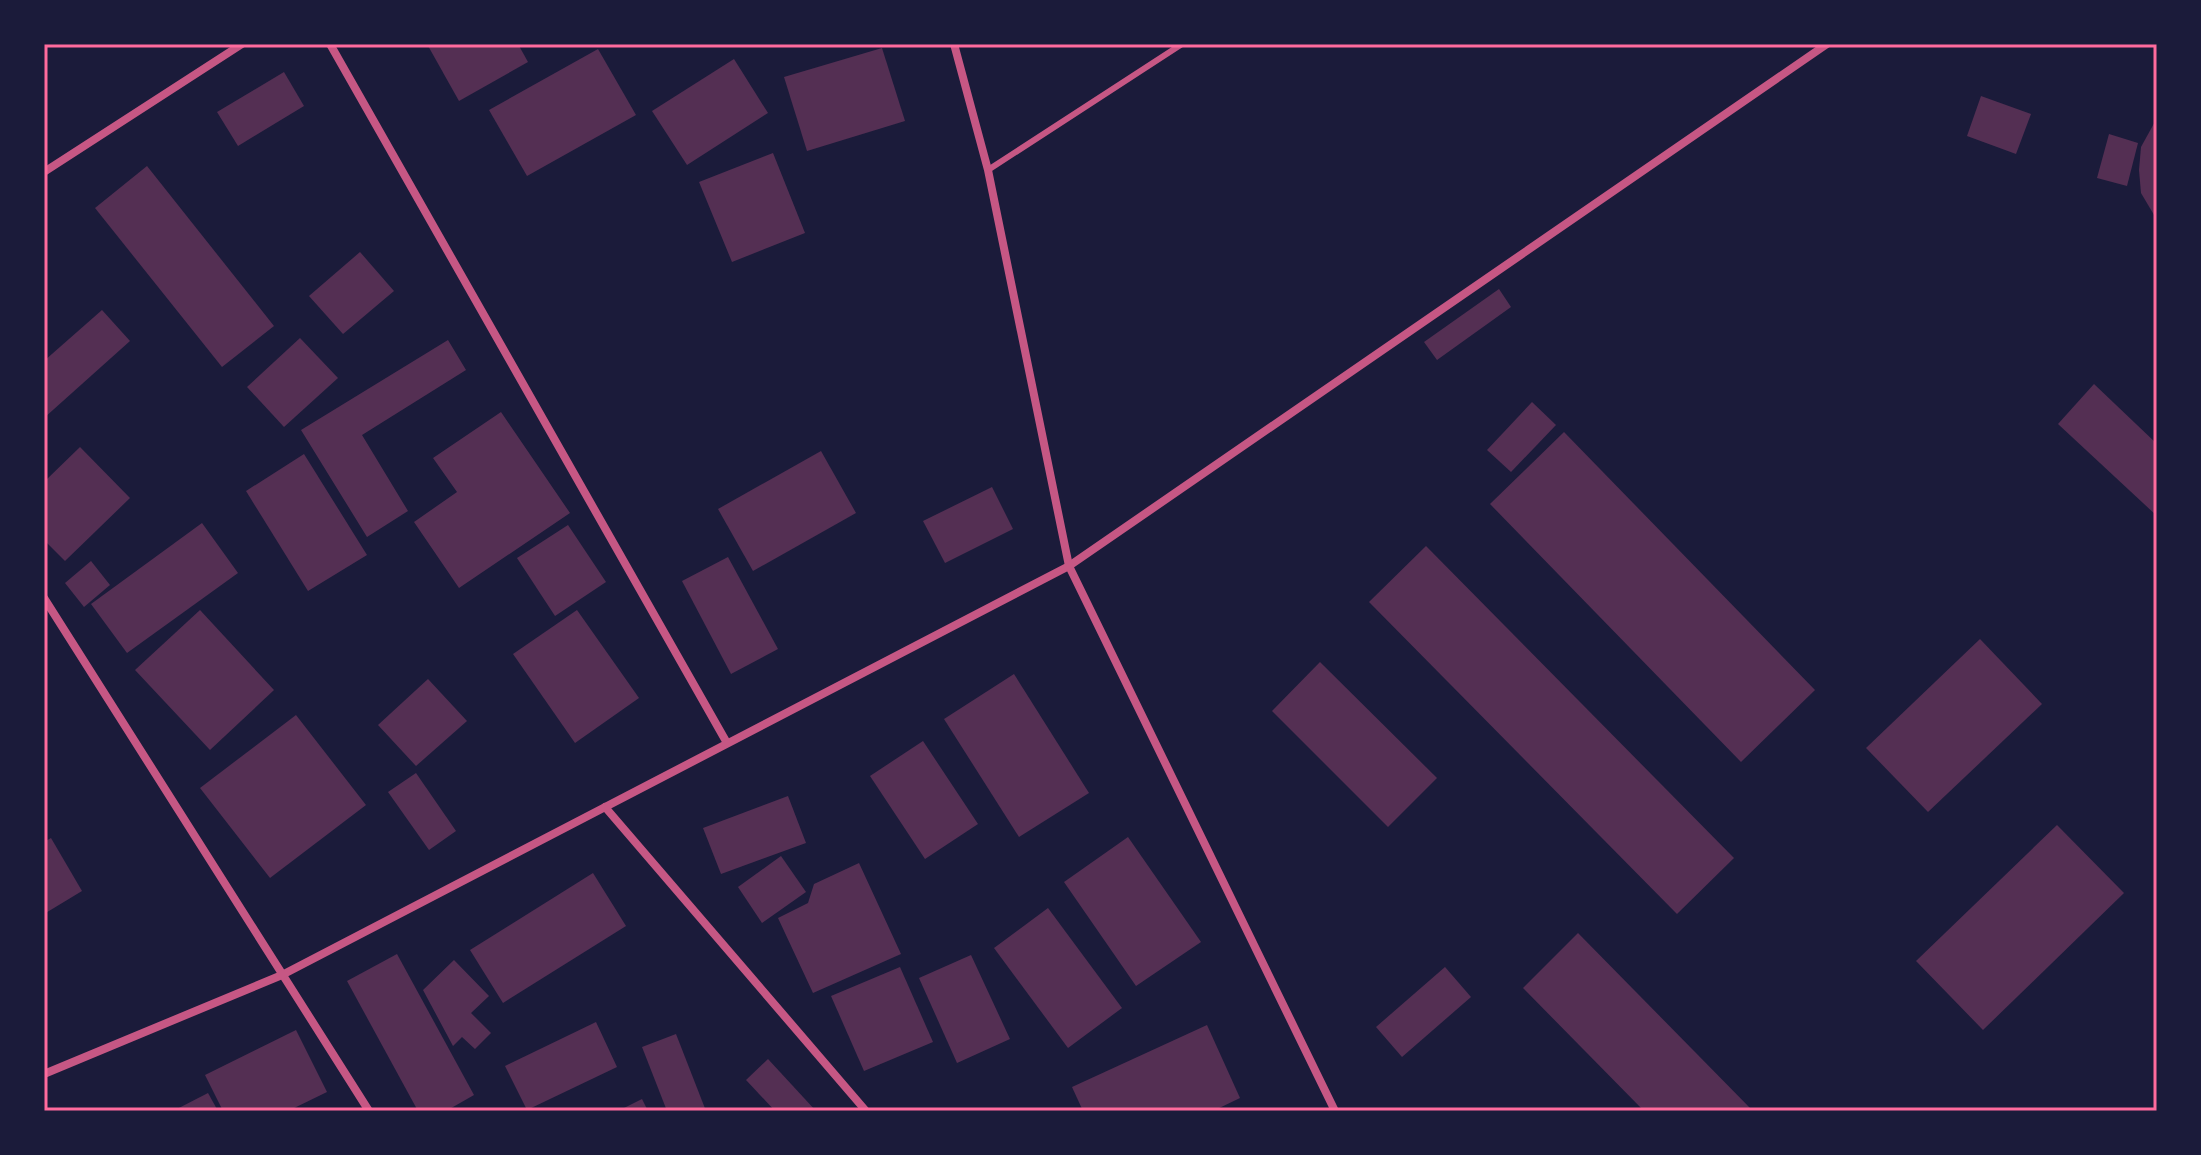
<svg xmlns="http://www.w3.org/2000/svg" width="2201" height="1155" viewBox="0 0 2201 1155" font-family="Figtree,sans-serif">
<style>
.building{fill:#542f53}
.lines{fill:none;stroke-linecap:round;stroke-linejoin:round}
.service{stroke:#c65784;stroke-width:6}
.minor{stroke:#c65784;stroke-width:8}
.neatline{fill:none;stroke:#ff6b9d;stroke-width:3}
</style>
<rect width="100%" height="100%" fill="#1b1b3a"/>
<g class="building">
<path d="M 427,44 L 518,44 L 528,62 L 459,101 Z"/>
<path d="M 882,48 L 905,121 L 807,151 L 784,77 Z"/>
<path d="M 598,49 L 636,115 L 527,176 L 489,110 Z"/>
<path d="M 734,59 L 768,113 L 687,165 L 652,111 Z"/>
<path d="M 284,72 L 304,106 L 238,146 L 217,112 Z"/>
<path d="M 1981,96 L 2031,114 L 2016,154 L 1967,136 Z"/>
<path d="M 2157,118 L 2157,220 L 2141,193 L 2139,170 L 2141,147 Z"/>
<path d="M 2109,134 L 2138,143 L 2127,186 L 2097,178 Z"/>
<path d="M 773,153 L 805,233 L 732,262 L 699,182 Z"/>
<path d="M 147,166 L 274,326 L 222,367 L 95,208 Z"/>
<path d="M 360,252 L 394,291 L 343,334 L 309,296 Z"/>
<path d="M 1499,289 L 1511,307 L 1437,360 L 1424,342 Z"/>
<path d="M 102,310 L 130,341 L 44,418 L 44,361 Z"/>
<path d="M 300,338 L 338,378 L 284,427 L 247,387 Z"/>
<path d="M 448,340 L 466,370 L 362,435 L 408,511 L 367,537 L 301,430 Z"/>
<path d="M 2094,384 L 2157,444 L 2157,516 L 2058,424 Z"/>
<path d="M 1532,402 L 1556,425 L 1511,472 L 1487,450 Z"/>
<path d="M 501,412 L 570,513 L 459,588 L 414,522 L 457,492 L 433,458 Z"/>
<path d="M 1564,432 L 1815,690 L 1741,762 L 1490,504 Z"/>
<path d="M 80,447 L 130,498 L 65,561 L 44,540 L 44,482 Z"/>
<path d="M 821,451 L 856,513 L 753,571 L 718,509 Z"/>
<path d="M 304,454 L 367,555 L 308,591 L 246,491 Z"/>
<path d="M 992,487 L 1013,529 L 945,563 L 923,521 Z"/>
<path d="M 202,523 L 238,573 L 127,653 L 91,604 Z"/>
<path d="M 568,525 L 606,582 L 555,616 L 517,558 Z"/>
<path d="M 1426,546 L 1734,858 L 1677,914 L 1369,602 Z"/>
<path d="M 728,557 L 778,649 L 731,674 L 682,581 Z"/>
<path d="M 91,561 L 110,585 L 84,607 L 65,583 Z"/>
<path d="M 200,610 L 274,690 L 210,750 L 135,670 Z"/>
<path d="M 577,610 L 639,698 L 575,743 L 513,654 Z"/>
<path d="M 1980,639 L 2042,704 L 1928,812 L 1866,748 Z"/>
<path d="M 1320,662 L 1437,778 L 1388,827 L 1272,711 Z"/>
<path d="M 1014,674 L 1089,793 L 1019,837 L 944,719 Z"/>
<path d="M 428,679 L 467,721 L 416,766 L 378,725 Z"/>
<path d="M 296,715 L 366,805 L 270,878 L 200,788 Z"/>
<path d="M 923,741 L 978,824 L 925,859 L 870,776 Z"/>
<path d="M 416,773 L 456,831 L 429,850 L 388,792 Z"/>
<path d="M 788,796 L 806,843 L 721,874 L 703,828 Z"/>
<path d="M 2057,825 L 2124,893 L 1983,1030 L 1916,961 Z"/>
<path d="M 1128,837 L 1201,942 L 1136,986 L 1064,882 Z"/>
<path d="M 51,838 L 82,891 L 44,914 L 44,842 Z"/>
<path d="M 781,856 L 806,892 L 762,923 L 738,887 Z"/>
<path d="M 859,863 L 901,954 L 813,993 L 778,918 L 808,903 L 814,884 Z"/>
<path d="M 593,873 L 626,926 L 503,1003 L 470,950 Z"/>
<path d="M 1048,908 L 1122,1008 L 1068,1048 L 994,948 Z"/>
<path d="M 1578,933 L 1753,1111 L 1644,1111 L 1523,988 Z"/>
<path d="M 397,954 L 474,1095 L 446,1111 L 418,1111 L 347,981 Z"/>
<path d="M 971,955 L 1010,1039 L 957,1063 L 919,978 Z"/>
<path d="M 454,960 L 489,996 L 471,1013 L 491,1033 L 475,1049 L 462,1037 L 453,1046 L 423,990 Z"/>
<path d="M 900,967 L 933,1042 L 864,1071 L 831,996 Z"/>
<path d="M 1445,967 L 1471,997 L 1402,1057 L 1376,1027 Z"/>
<path d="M 596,1022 L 617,1067 L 527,1110 L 505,1066 Z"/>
<path d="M 1207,1025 L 1240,1098 L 1213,1111 L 1083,1111 L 1072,1087 Z"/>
<path d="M 296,1030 L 327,1092 L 288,1111 L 223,1111 L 205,1075 Z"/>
<path d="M 676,1034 L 706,1111 L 667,1111 L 642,1047 Z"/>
<path d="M 768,1059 L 816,1111 L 775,1111 L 746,1080 Z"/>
<path d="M 208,1093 L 218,1111 L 173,1111 Z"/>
<path d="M 642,1099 L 648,1111 L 618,1111 Z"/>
</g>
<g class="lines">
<path class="service" d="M 988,170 L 1182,44"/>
<g class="minor">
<path d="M 330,44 L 727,743"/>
<path d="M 954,44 L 988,170 L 1069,566 L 1335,1111"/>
<path d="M 44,172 L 242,44"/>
<path d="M 44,598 L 369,1111"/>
<path d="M 605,807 L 866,1111"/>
<path d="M 44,1074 L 282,975 L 1069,566 L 1827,44"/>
</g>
</g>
<rect width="2201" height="1155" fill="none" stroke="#1b1b3a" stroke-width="92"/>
<rect x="46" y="46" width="2109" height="1063" class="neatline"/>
</svg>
